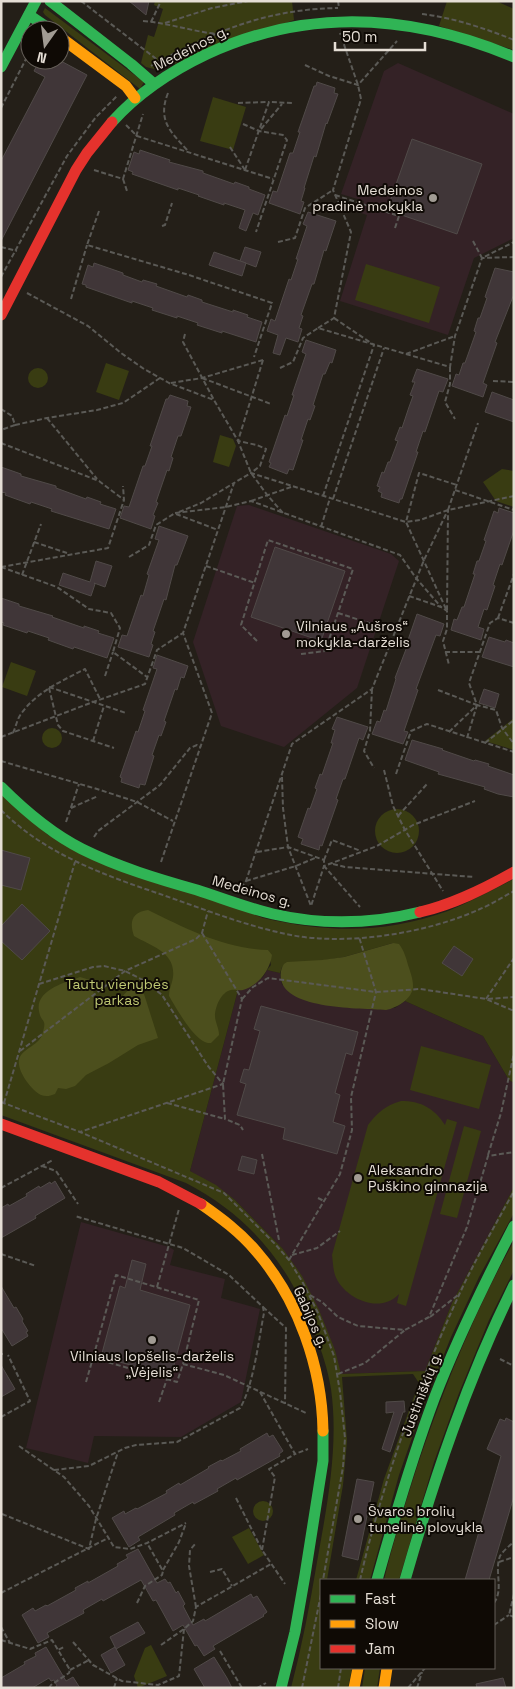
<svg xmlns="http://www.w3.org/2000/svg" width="515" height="1689" viewBox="0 0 515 1689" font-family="'Space Grotesk',sans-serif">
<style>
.industrial{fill:#342226}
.green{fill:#393c12}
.forest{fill:#4c4f1d}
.building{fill:#403638;stroke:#504a48}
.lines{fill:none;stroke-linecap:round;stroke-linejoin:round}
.path{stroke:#5b5a56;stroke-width:2;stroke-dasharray:5 2.5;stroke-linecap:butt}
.fast{stroke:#30b455;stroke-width:11}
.slow{stroke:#ff9f0a;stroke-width:11}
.jam{stroke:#e5322d;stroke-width:11}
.poi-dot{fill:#a19b93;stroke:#0f0a05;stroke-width:2}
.labels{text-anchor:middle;stroke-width:4;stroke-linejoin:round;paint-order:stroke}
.street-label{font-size:14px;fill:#e5ded5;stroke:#0f0a05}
.poi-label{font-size:14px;fill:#e5ded5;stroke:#0f0a05;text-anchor:start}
.park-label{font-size:14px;fill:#bfc873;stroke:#0f0a05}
</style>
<rect width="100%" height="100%" fill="#241f18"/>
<g class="industrial">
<path d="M 398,63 L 514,114 L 514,238 L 474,258 L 448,335 L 340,301 L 367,215 L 361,213 L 364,201 L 341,194 L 384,71 Z"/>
<path d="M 249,505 L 391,554 L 399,561 L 357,688 L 284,747 L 221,726 L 193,642 L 237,506 Z"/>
<path d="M 267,970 L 280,973 L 282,985 L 395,1008 L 405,1001 L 483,1036 L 509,1080 L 514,1083 L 514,1187 L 452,1303 L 425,1371 L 340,1374 L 335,1350 L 283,1249 L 235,1200 L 190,1171 L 238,990 L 242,990 L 263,977 Z"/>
<path d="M 81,1222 L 169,1247 L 174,1250 L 170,1265 L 225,1279 L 221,1298 L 260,1309 L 241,1402 L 181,1437 L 94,1436 L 88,1463 L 26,1448 Z"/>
</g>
<g class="green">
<path d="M 155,1 L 292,1 L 294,20 L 158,70 L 146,67 L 141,63 L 148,35 L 154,37 L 163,9 L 154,5 Z"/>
<path d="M 447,1 L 496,1 L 514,9 L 514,50 L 439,26 Z"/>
<path d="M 45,8 L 144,82 L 140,89 L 45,15 L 43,12 Z"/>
<path d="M 213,97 L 246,107 L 233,150 L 200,141 Z"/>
<path d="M 366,264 L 440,287 L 429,323 L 355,300 Z"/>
<path d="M 106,363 L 129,371 L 119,400 L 96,392 Z"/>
<circle cx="38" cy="378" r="10"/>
<path d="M 220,435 L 233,439 L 236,446 L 229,467 L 213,462 Z"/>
<path d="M 502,469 L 514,471 L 514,507 L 496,501 L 483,482 Z"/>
<path d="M 11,662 L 36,671 L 27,696 L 2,687 Z"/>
<path d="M 514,718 L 514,750 L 485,741 Z"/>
<circle cx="52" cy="738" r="10"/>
<path d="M 1,794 L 48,835 L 263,918 C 329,933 384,934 448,911 C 470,902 492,890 514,879 L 514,1083 L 509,1080 L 483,1036 L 405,1001 L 412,991 L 393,943 L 344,957 L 282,967 L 280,973 L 267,970 L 271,965 L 268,950 L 252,950 L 238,990 L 190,1171 L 216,1185 L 235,1200 L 283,1249 L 302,1276 L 319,1310 L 335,1350 L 341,1374 L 425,1371 L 452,1303 L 514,1187 L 514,1213 L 479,1277 L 451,1337 L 421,1412 L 399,1475 L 370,1580 L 356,1580 L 384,1479 L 419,1383 L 413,1374 L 342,1377 L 347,1441 L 343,1485 L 327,1580 L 321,1580 L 321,1668 L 352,1668 L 348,1688 L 291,1688 C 302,1646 310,1604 317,1562 C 327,1506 339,1446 331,1389 C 328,1370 322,1352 315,1334 C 291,1267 250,1216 186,1183 L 1,1115 Z"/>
<circle cx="397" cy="831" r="22"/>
<path d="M 421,1046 L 491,1065 L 479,1109 L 410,1090 Z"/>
<path d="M 401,1101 C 421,1101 434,1108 445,1125 L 447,1119 L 457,1122 L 406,1306 L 397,1303 L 399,1294 C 380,1315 343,1298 335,1275 C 333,1269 333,1262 332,1255 L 368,1125 C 377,1113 386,1105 401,1101 Z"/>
<path d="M 464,1126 L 481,1131 L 457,1218 L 440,1214 Z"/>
<path d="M 514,1241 L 514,1270 L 489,1320 L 459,1393 L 434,1462 L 399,1580 L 384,1580 C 393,1542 405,1505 417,1467 C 443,1390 474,1312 514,1241 Z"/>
<circle cx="263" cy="1511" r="10"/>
<path d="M 249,1528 L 264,1555 L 248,1564 L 232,1537 Z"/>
<path d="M 151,1645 L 167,1676 L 138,1688 L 134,1676 L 145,1648 Z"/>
<path d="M 365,1668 L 380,1668 L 377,1688 L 362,1688 Z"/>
</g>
<g class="forest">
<path d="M 148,910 C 187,929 225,949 268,950 L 272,955 C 270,970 258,986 243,990 C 239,991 234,989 231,990 C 221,992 215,1007 215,1016 C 215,1022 219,1028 219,1035 L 211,1043 C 196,1045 177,1009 169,996 C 169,989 172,984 173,977 C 176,952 151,946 134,936 C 129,922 132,912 148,910 Z"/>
<path d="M 393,943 L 399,944 C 404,951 406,957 408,965 C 410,971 413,979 413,985 C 414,998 397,1008 386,1010 C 361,1008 286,1010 281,979 C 280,973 281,969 284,964 L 287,962 L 322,960 L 344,957 Z"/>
<path d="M 80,977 L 90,980 L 98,1008 L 118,1001 L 132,986 L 144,994 L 158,1038 L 138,1045 L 109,1063 L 86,1075 L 75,1086 L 66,1089 L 58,1088 L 55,1094 C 50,1096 46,1097 41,1095 C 31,1090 17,1071 19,1060 C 21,1049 38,1046 42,1035 C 48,1017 41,1024 39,1011 C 35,990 66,982 80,977 Z"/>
</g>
<g class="building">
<path d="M 129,1 L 149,1 L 146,15 Z"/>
<path d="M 40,60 L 59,60 L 87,75 L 1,241 L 1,161 L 45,77 L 34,71 Z"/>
<path d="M 317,82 L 335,88 L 334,93 L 338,94 L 327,124 L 326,123 L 316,157 L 314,156 L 304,188 L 305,188 L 301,201 L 304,202 L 300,214 L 269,203 L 273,191 L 277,192 L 290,153 L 293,153 L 300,132 L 298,132 L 314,86 L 316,86 Z"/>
<path d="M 412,139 L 482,164 L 457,234 L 387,210 Z"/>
<path d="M 140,150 L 170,160 L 169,162 L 203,171 L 203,173 L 234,184 L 235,182 L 249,187 L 249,189 L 265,195 L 258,215 L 253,213 L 246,231 L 239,228 L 245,210 L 224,203 L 224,205 L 198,196 L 199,195 L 178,188 L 178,190 L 132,174 L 133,172 L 128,170 L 134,152 L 139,154 Z"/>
<path d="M 308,212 L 336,221 L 326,251 L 324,250 L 314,284 L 312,284 L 301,315 L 303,316 L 299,328 L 302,329 L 298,342 L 286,338 L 280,355 L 273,353 L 278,335 L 267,331 L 271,319 L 275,321 L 289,279 L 291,280 L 298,259 L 296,259 L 307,226 L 303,224 Z"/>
<path d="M 245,247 L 261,252 L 256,267 L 240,261 Z"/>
<path d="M 214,252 L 246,263 L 242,276 L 209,265 Z"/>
<path d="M 94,263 L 123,273 L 123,275 L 142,282 L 143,280 L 157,284 L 156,286 L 187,297 L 188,295 L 202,300 L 202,302 L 233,312 L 233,310 L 248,315 L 247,317 L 262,322 L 256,342 L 222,331 L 222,333 L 197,325 L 198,323 L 177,316 L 177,318 L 152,310 L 153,308 L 132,301 L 132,303 L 86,287 L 86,285 L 82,284 L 88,265 L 93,267 Z"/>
<path d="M 495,268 L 514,272 L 514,294 L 495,342 L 497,343 L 483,383 L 487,385 L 483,397 L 452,386 L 456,374 L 459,375 L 463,363 L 465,363 L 476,332 L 474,331 L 478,318 L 480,318 L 487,298 L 485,297 Z"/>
<path d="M 306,340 L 336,350 L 332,363 L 330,362 L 325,374 L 323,374 L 313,405 L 315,406 L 310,420 L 308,419 L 301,440 L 303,440 L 293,470 L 289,469 L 287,474 L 269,467 L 271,463 L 269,462 L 285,415 L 287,416 L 294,395 L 292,395 L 306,354 L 302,352 Z"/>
<path d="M 417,369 L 448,379 L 443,392 L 439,391 L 425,432 L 423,431 L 416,452 L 418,452 L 402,499 L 400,499 L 399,503 L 381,497 L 382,493 L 378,491 L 380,487 L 377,486 L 382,472 L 384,473 L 388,462 L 390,462 L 398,441 L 395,440 L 400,427 L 402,428 L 409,407 L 413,396 L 410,395 L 415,382 L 412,382 Z"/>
<path d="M 492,392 L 514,400 L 514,422 L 485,412 Z"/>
<path d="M 170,395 L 188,401 L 187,406 L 191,407 L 181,436 L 178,436 L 171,457 L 173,458 L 169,471 L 167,470 L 156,502 L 158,503 L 153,515 L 155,516 L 151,529 L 120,518 L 124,506 L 129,507 L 143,466 L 145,466 L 152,446 L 150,446 L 166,399 L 168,399 Z"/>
<path d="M 1,467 L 21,474 L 21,476 L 56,486 L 56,488 L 86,499 L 87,497 L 101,502 L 100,504 L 116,509 L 109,529 L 51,511 L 52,509 L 31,502 L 30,504 L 5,495 L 6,493 L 1,492 Z"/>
<path d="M 499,508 L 514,513 L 514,530 L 502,565 L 500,564 L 493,585 L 495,586 L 487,610 L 484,609 L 478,627 L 484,629 L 481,640 L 451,630 L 454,619 L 457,620 L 462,607 L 464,607 L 475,574 L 473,574 L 477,561 L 479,561 L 486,541 L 484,540 L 494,511 L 498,513 Z"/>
<path d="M 159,526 L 188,536 L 177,565 L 175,565 L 166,600 L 164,599 L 153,631 L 155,632 L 151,644 L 153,645 L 149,657 L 118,647 L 122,635 L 127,636 L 141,595 L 143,596 L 149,575 L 147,574 L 159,540 L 155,539 Z"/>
<path d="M 275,547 L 345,571 L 321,641 L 251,617 Z"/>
<path d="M 96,561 L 112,566 L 105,587 L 94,583 L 95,584 L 91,596 L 59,585 L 63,573 L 90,582 Z"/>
<path d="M 1,598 L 19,604 L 19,606 L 53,616 L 52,617 L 84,628 L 84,626 L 99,631 L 98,633 L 114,638 L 107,658 L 74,647 L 73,649 L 48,640 L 49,638 L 28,631 L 27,633 L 3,625 L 4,623 L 1,622 Z"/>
<path d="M 417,614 L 444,624 L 440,636 L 436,635 L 416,689 L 418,690 L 404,731 L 408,732 L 403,744 L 372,734 L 377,721 L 380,722 L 384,710 L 386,711 L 396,679 L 395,678 L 408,644 L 407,643 Z"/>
<path d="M 489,637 L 505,642 L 506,640 L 514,643 L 514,667 L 482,657 Z"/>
<path d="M 157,655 L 188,666 L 184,678 L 181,677 L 177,690 L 175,689 L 164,721 L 166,722 L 161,736 L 159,735 L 152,755 L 154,756 L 145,785 L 140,784 L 139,788 L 121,782 L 122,778 L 120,777 L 136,731 L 138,732 L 145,711 L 143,710 L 157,669 L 153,668 Z"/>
<path d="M 484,689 L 499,694 L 495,708 L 479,703 Z"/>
<path d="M 337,717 L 368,727 L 363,740 L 359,738 L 345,779 L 343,779 L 336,799 L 338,800 L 322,846 L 320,845 L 319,850 L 301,844 L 303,839 L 298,837 L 308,808 L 310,809 L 317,789 L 315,788 L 320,774 L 322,775 L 333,743 L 331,743 L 335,730 L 332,729 Z"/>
<path d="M 412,740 L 443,749 L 442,750 L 474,761 L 475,760 L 489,764 L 488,766 L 514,775 L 514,797 L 498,794 L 484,789 L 485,787 L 438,774 L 439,772 L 405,760 Z"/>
<path d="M 1,850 L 30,858 L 21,890 L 1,885 Z"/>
<path d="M 22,904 L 50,931 L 22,960 L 1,941 L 1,926 Z"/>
<path d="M 454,946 L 473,959 L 462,976 L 442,963 Z"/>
<path d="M 261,1006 L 358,1032 L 352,1055 L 346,1053 L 335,1093 L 340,1095 L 333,1122 L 345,1126 L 337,1154 L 283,1139 L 285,1128 L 237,1115 L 246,1084 L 240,1082 L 244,1069 L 249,1070 L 260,1031 L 254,1029 Z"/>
<path d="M 242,1156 L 257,1160 L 254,1174 L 238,1170 Z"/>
<path d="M 55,1181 L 65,1198 L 35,1216 L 36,1218 L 1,1238 L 1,1208 L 8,1204 L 9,1206 L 27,1196 L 26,1194 L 39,1186 L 40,1188 L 50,1182 L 51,1184 Z"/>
<path d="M 132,1260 L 146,1264 L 140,1290 L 190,1305 L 171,1376 L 101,1357 L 120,1286 L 125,1288 Z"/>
<path d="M 1,1286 L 14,1308 L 16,1307 L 23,1319 L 22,1321 L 28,1331 L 26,1332 L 28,1336 L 12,1346 L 1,1328 Z"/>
<path d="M 1,1365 L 15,1389 L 1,1397 Z"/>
<path d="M 404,1401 L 405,1412 L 403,1412 L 390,1452 L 382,1449 L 394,1412 L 386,1413 L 386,1402 Z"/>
<path d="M 506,1418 L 514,1422 L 514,1496 L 489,1580 L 465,1580 L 501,1456 L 487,1449 L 500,1419 L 505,1421 Z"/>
<path d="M 267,1433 L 269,1437 L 273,1435 L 283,1451 L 279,1454 L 280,1456 L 237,1480 L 236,1478 L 217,1489 L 218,1491 L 194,1504 L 193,1502 L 174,1513 L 175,1515 L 138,1537 L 140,1540 L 129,1547 L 112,1518 L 124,1511 L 125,1514 L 136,1508 L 137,1509 L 167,1493 L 166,1491 L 179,1483 L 180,1485 L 209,1468 L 208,1467 L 221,1460 L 222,1461 L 241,1451 L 240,1449 Z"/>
<path d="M 357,1479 L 374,1482 L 358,1560 L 342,1556 Z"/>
<path d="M 138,1549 L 157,1583 L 165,1579 L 168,1583 L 170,1582 L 176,1593 L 178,1591 L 185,1604 L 183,1606 L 193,1625 L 204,1619 L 205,1621 L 251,1594 L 253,1598 L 257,1596 L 267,1612 L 263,1615 L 264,1616 L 213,1646 L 215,1649 L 204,1656 L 197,1645 L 195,1646 L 183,1625 L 173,1631 L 156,1600 L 153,1601 L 141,1580 L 103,1601 L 102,1599 L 83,1610 L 84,1613 L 47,1633 L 49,1637 L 38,1643 L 22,1615 L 33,1608 L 35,1611 L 46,1605 L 47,1606 L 76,1590 L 75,1588 L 88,1581 L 88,1583 L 118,1566 L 117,1564 L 128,1558 L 126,1555 Z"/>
<path d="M 138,1622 L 145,1633 L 116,1649 L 110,1637 Z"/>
<path d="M 46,1647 L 66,1681 L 73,1677 L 80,1688 L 54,1688 L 57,1686 L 54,1680 L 51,1681 L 49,1678 L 32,1688 L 1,1688 L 1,1678 L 25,1664 L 24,1662 L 36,1656 L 35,1653 Z"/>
<path d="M 115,1647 L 125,1665 L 111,1673 L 101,1655 Z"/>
<path d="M 214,1657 L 227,1678 L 232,1688 L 205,1688 L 194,1669 Z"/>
<path d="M 503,1678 L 506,1688 L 477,1688 L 476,1684 Z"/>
</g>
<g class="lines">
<g class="path">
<path d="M 81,1 L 159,61 L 161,65"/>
<path d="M 338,1 L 339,8"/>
<path d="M 422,14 C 454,18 484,28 514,40"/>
<path d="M 143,21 C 168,23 191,31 216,34"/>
<path d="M 151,22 L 161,1"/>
<path d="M 165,23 L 212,8 L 248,1"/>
<path d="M 305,65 L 329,76 L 358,85 L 397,41"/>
<path d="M 151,66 C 163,58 177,53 189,46 C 239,22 282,9 338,8"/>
<path d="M 168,93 C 157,121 171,132 188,151"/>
<path d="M 238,103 L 269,102"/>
<path d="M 1,108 L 30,51"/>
<path d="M 243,124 L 259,131 L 283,135 L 287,140 L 256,232"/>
<path d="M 126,125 L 137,136 L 273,179"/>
<path d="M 261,129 L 282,104"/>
<path d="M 230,147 L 245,170"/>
<path d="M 94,170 L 123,179 L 143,114"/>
<path d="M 245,170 L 269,102 L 293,103"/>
<path d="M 123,179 L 127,191"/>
<path d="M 335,195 L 399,216 L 395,228"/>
<path d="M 99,211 L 87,245 L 189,275 L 272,303 L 254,357"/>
<path d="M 162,226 L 165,225 L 172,203"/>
<path d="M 473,241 L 482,258 L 514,242"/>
<path d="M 278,242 L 295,238 L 305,208 L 333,190"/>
<path d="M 1,247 L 17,251"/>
<path d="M 1,277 L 67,156 L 96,117 L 118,95"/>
<path d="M 27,293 L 88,326 L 121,353 L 144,369 L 169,383 L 214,400 L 238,441 L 251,473 L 268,496 L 283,513"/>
<path d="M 71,299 L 87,245"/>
<path d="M 318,328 L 334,318 L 351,232 L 333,190 L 361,99 L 358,85 L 340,33"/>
<path d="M 185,334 L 183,342 L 214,400"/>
<path d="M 406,354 L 455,336"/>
<path d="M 263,360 L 238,441 L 257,445 L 266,449 L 260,466 L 251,473 L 406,522 L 420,520 L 448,510 L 514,496"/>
<path d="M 450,367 L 450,384 L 445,402 L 455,419"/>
<path d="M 280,368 L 293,362 L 303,338 L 318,328 L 450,367 L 455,336 L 482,258 L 514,257"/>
<path d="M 202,378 L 271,404"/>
<path d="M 493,381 L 514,382"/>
<path d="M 171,383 L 202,378 L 263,360"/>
<path d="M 1,409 L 12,416 L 15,425 L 1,430"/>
<path d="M 47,418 L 97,479"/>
<path d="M 15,425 L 47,418 L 97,410 L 123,403 L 160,378"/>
<path d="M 1,443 L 99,481 L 124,500"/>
<path d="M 455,490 L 514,510"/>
<path d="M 323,496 L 374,345 L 334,318"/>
<path d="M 333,499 L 384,348"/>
<path d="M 251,501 L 291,487"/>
<path d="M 448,510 L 478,423"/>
<path d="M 179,512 L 201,503 L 234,483"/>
<path d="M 175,513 L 226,507 L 251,501 L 400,555 L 416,578 L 441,607"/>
<path d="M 176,514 L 218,530"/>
<path d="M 321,527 L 330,498"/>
<path d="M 34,542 L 67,553"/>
<path d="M 129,557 L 149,545 L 156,525 L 175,513"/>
<path d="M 206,566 L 255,583"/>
<path d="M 1,567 L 57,587 L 89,609 L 111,613 L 120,628 L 113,652 L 147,677"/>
<path d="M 1,567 L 108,548 L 124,500 L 123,486"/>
<path d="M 22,575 L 41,524"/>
<path d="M 409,596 L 441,607 L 447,611 L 447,629 L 443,641 L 449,665"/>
<path d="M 446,609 L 406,522 L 419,473 L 457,485"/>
<path d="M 338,613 L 394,631"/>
<path d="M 498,618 L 514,574"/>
<path d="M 257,641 L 241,625 L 268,540 L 353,569 L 325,651 L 301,654"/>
<path d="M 445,652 L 480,652"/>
<path d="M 105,676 L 113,652"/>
<path d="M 49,687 L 126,713"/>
<path d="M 49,688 L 58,725 L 63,731 L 114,748"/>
<path d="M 372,689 L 370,731 L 364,751 L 374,768"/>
<path d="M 438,690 L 477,705"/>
<path d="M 449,732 L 477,705 L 496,710 L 502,728 L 514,744"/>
<path d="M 13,733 C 16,727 17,719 21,714 C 36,692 62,681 85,669 L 100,699"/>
<path d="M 1,737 L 93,702 L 145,684 L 157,650 L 183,633"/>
<path d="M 467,738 L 477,705 L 469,683 L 490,623 L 498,618 L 514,623"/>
<path d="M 93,741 L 104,706"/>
<path d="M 485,743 L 514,720"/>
<path d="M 1,761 L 97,789 L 137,802 L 173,821"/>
<path d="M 384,770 L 393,806 L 405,830 L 443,891"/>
<path d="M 396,774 L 411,731 L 427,724 L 514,752"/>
<path d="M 282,777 L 283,808 L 288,847 L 311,906 L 324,866 L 377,846 L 413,825 L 475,801"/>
<path d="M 71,808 L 98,796"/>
<path d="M 1,810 C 44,853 101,874 157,893 C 201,908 245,926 291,935 C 348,946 428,933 480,909 C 492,904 503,897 514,891"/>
<path d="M 398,816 L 427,784"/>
<path d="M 66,822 L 79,784"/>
<path d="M 94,837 L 98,831 L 160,785 L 190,748 L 197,745 L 201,747"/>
<path d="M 257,852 L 288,847 L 324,860 L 324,866 L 360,907"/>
<path d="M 324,860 L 332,840 L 361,851"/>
<path d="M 161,862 L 212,713 L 183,633 L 234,483 L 251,473"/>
<path d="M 333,864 L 345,867 L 474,877"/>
<path d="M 246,881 L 296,866 L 315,858"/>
<path d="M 241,888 L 246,881 L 292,744 L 372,689 L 424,560 L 448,510 L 447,611"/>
<path d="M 202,933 L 242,999 L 223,1084 L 225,1119 L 240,1125 L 243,1130"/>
<path d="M 39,984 L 93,967 L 104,966 L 125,971 L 145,981 L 162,995 L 208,1066 L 223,1084 L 80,1132"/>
<path d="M 242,999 L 253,987 L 268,978 L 376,992 L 420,989 L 486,999 L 514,1011"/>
<path d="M 486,999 L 514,958"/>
<path d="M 488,999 L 514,997"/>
<path d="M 20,1051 L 125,971 L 196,939 L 202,933 L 208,911"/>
<path d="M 1,1102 L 80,1132 L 224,1193 L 275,1244 L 289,1260 L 303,1283 L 318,1313 L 334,1356 L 340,1392 L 345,1438 L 343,1467 L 323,1580"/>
<path d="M 4,1103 L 75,862"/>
<path d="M 167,1103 L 225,1119"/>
<path d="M 262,1154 L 279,1240"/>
<path d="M 488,1155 L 501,1113 L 514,1053"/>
<path d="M 42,1166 L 56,1171 L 78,1204"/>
<path d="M 1,1188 L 53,1160"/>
<path d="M 318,1198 L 324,1201"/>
<path d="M 1,1254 L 36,1266"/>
<path d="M 292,1255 L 317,1248 L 340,1231"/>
<path d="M 289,1260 L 340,1174 L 352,1130 L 351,1097 L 376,992 L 359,937"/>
<path d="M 157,1287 L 179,1209"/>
<path d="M 310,1295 L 322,1302 L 338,1317 L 358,1326 L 405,1330 L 429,1317 L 467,1227 L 488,1156 L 514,1152"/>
<path d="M 263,1307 L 286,1328 L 285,1404"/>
<path d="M 430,1317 L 458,1295"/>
<path d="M 1,1354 L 3,1354"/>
<path d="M 500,1359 L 512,1365"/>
<path d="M 183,1364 L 199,1300 L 116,1275 L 93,1358 L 177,1382 L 183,1364 L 224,1375 L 306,1413"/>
<path d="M 338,1374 L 365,1363 L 405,1330"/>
<path d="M 86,1382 L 93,1358"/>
<path d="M 260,1392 L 295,1454 L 308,1449"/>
<path d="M 159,1402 L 167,1379"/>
<path d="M 1,1417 L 30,1401 L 8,1355"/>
<path d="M 19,1446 L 64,1477 L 89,1506 L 114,1547 L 130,1549 L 147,1543 L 186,1523"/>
<path d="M 54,1470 L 89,1466 L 125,1448 L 136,1445 L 177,1442 L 240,1408 C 253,1388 259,1338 264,1313 L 263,1307 L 229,1275 L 183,1248 L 75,1216"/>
<path d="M 236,1498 L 262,1550 L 285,1584"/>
<path d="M 2,1514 L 89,1549 L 96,1519 L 118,1452"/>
<path d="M 262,1550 L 275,1477 L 269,1469 L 295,1454"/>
<path d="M 499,1562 L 514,1557"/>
<path d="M 163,1570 L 179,1542 L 186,1523"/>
<path d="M 210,1572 L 222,1569 L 232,1586"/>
<path d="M 360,1580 C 381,1488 415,1393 454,1306 C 471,1267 493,1229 514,1191"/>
<path d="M 1,1593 L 108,1538"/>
<path d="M 514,1594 L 509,1615 L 514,1617"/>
<path d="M 137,1603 L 145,1586 L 162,1575 L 163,1571 L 147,1543"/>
<path d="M 494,1603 C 504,1589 494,1572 500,1556 C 503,1551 509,1546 514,1542"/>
<path d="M 196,1607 L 189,1566 L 190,1550 L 196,1543"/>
<path d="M 494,1625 L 509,1615"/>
<path d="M 1,1627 L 10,1643"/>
<path d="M 1,1640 L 30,1649 L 52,1640 L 58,1650"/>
<path d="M 73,1642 L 93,1665 L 122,1681 L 158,1685 L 179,1676 L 184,1629"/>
<path d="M 161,1645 L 184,1629 L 193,1621 L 196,1607 L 271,1564"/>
<path d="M 220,1651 L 242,1688"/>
<path d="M 70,1670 L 89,1660"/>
<path d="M 49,1688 L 51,1685 L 69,1673 L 70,1670 L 58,1650 L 64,1647"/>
<path d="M 114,1688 L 117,1678"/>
<path d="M 257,1688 L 266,1683"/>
<path d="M 302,1688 L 321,1594"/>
<path d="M 338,1688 L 341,1668"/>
<path d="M 408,1688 L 425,1668"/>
<path d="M 417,1688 L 422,1672"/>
</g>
<g class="fast">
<path d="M 50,1 L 131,64 L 154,84"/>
<path d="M 29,15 L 51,30"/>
<path d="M 1,67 L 36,1"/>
<path d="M 112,122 C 139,92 171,71 207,54 C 309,7 412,14 514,57"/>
<path d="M 1,787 C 25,811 52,834 82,849 C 118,867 158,879 197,890 C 222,898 247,908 273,914 C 321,925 372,924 420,912"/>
<path d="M 377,1580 C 394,1519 412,1458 434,1399 C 457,1339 485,1282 514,1226"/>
<path d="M 405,1580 C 434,1479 467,1380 514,1285"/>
<path d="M 281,1688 L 295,1632 L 305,1575 L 323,1461 L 323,1431"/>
</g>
<g class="slow">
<path d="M 60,37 L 126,86 L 135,98"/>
<path d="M 201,1204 C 221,1218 240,1232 256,1251 C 298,1299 322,1367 323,1431"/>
<path d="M 354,1688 L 358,1668"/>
<path d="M 384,1688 L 387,1668"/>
</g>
<g class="jam">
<path d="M 1,315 L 76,170 L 87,153 L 112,122"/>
<path d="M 420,912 C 454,904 484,889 514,872"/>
<path d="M 1,1124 L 159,1182 L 201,1204"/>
</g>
</g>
<g class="poi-dot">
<circle cx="433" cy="198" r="5"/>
<circle cx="286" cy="634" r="5"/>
<circle cx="358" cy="1178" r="5"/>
<circle cx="152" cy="1340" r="5"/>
<circle cx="358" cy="1519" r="5"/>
</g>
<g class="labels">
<g class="street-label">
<text transform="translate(191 48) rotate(-27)" y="5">Medeinos g.</text>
<text transform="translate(252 891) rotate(16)" y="5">Medeinos g.</text>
<text transform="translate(311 1317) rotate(66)" y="5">Gabijos g.</text>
<text transform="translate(421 1394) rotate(-69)" y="5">Justiniškių g.</text>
</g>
<g class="poi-label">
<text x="423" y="195" text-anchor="end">Medeinos<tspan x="423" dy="16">pradinė mokykla</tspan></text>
<text x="296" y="631">Vilniaus „Aušros“<tspan x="296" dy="16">mokykla-darželis</tspan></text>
<text x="368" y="1175">Aleksandro<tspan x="368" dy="16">Puškino gimnazija</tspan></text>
<text x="152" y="1361" text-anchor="middle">Vilniaus lopšelis-darželis<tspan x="152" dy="16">„Vėjelis“</tspan></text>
<text x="368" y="1516">Švaros brolių<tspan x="368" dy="16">tunelinė plovykla</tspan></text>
</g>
<g class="park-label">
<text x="117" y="989">Tautų vienybės<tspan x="117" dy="16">parkas</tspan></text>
</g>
</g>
<rect width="515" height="1689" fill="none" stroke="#e5ded5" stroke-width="5"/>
<rect x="320" y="1579" width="175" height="90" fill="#0f0a05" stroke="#655f58"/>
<rect x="330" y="1595" width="25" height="8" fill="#30b455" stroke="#655f58"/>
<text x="365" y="1604" font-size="15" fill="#e5ded5">Fast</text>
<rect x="330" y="1620" width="25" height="8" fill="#ff9f0a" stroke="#655f58"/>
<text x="365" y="1629" font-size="15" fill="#e5ded5">Slow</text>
<rect x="330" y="1645" width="25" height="8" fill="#e5322d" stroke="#655f58"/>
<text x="365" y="1654" font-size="15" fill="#e5ded5">Jam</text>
<g transform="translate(45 45) rotate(194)"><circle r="24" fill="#0f0a05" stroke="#655f58"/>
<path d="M0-4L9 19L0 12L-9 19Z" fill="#a19b93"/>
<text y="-8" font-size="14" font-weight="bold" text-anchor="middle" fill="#e5ded5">N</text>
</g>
<path d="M335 42v8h90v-8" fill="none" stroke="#e5ded5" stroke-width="2.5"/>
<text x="342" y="42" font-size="15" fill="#e5ded5" stroke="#0f0a05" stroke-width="4" paint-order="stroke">50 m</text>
</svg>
